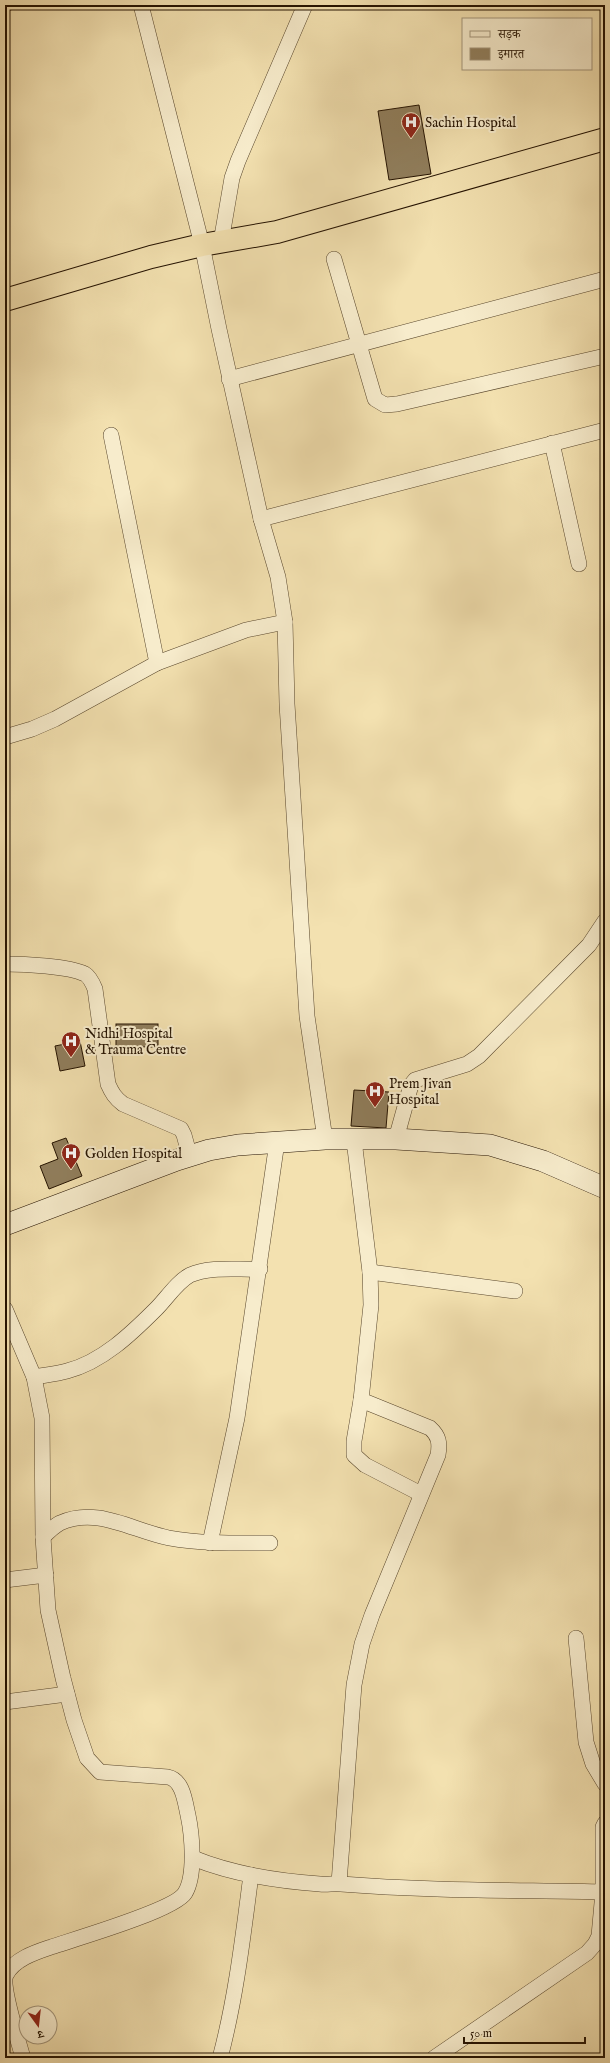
<svg xmlns="http://www.w3.org/2000/svg" width="610" height="2063" viewBox="0 0 610 2063" font-family="'IM FELL English','Noto Serif Devanagari',serif">
<style>
.building{fill:#907e5c;stroke:#241200}
.lines{fill:none;stroke-linecap:round;stroke-linejoin:round}
.lane-casing{stroke:#58462c;stroke-width:8}
.street-casing{stroke:#58462c;stroke-width:16}
.secondary-casing{stroke:#241200;stroke-width:22}
.highway-casing{stroke:#241200;stroke-width:24}
.lane{stroke:#f7eccc;stroke-width:7}
.street{stroke:#f7eccc;stroke-width:15}
.secondary{stroke:#f7eccc;stroke-width:21}
.highway{stroke:#f3e1b0;stroke-width:22}
.labels{text-anchor:middle;stroke-width:4;stroke-linejoin:round;paint-order:stroke}
.poi-label{font-size:14px;fill:#241200;stroke:#f7eccc;text-anchor:start}
</style>
<rect width="100%" height="100%" fill="#f3e1b0"/>
<filter id="stains"><feTurbulence type="fractalNoise" baseFrequency=".005" numOctaves="4"/><feColorMatrix values="0 0 0 0 .2 0 0 0 0 .09 0 0 0 0 .02 0 0 0 .5 -.17"/></filter>
<radialGradient id="worn" r=".72"><stop offset=".6" stop-color="#630" stop-opacity="0"/><stop offset="1" stop-color="#630" stop-opacity=".3"/></radialGradient>
<g class="building">
<path d="M 419,105 L 431,174 L 389,180 L 378,111 Z"/>
<rect x="116" y="1024" width="42" height="23"/>
<path d="M 80,1041 L 85,1066 L 60,1071 L 55,1046 Z"/>
<path d="M 354,1090 L 389,1092 L 386,1128 L 351,1126 Z"/>
<path d="M 66,1138 L 82,1176 L 49,1189 L 40,1166 L 58,1159 L 52,1143 Z"/>
</g>
<g class="lines">
<g class="lane-casing">
<path id="lane" d="M 5,8 L 15,5"/>
</g>
<g class="street-casing">
<g id="street">
<path d="M 141,5 L 202,245 L 219,329 L 261,519 L 278,577 L 285,622 L 287,704 L 307,1016 L 325,1139"/>
<path d="M 221,242 L 232,178 L 238,161 L 305,5"/>
<path d="M 334,259 L 375,399 L 385,405 L 397,404 L 605,356"/>
<path d="M 229,379 L 605,279"/>
<path d="M 111,435 L 157,663"/>
<path d="M 552,443 L 579,564"/>
<path d="M 261,519 L 605,430"/>
<path d="M 5,737 L 32,729 L 55,719 L 157,663 L 246,630 L 285,622"/>
<path d="M 5,964 C 24,964 68,966 85,974 C 90,977 93,984 95,989 L 108,1084 C 112,1093 115,1098 123,1104 L 181,1129 L 184,1135 L 190,1157"/>
<path d="M 396,1139 L 411,1085 L 415,1080 L 467,1064 L 479,1056 L 589,945 L 605,921"/>
<path d="M 370,1272 L 515,1291"/>
<path d="M 5,1309 L 34,1377 L 42,1418 L 43,1537 L 48,1610 L 63,1678 L 74,1720 L 87,1758 L 100,1772 L 168,1777 C 183,1780 185,1802 188,1815 C 192,1834 196,1875 185,1893 C 175,1910 75,1939 51,1947 C 36,1952 14,1959 6,1975 C 1,1986 19,2043 23,2058"/>
<path d="M 34,1377 C 45,1375 56,1374 67,1371 C 102,1362 131,1334 156,1309 C 167,1298 177,1282 190,1275 C 210,1266 238,1270 260,1269"/>
<path d="M 361,1400 L 354,1441 L 354,1455 L 365,1465 L 421,1494"/>
<path d="M 43,1537 C 48,1532 54,1526 60,1523 C 97,1506 133,1531 169,1538 C 203,1544 236,1543 270,1543"/>
<path d="M 210,1543 L 237,1418 L 277,1142"/>
<path d="M 5,1580 L 46,1575"/>
<path d="M 576,1638 L 586,1742 L 593,1764 L 605,1784"/>
<path d="M 5,1702 L 67,1694"/>
<path d="M 193,1858 C 232,1874 277,1881 320,1884 C 327,1885 334,1883 341,1884 C 429,1891 517,1890 605,1892"/>
<path d="M 339,1883 L 354,1685 L 362,1644 L 372,1615 L 438,1455 C 440,1443 439,1436 430,1428 L 361,1400 L 371,1305 L 370,1272 L 354,1140"/>
<path d="M 220,2058 C 236,1998 243,1936 251,1875"/>
<path d="M 434,2058 L 587,1953 L 595,1944 L 599,1936 L 603,1892 L 603,1827 L 605,1823"/>
</g>
</g>
<g class="secondary-casing">
<path id="secondary" d="M 5,1225 L 177,1160 L 209,1150 L 238,1145 L 325,1139 L 396,1139 L 490,1145 L 543,1161 L 605,1188"/>
</g>
<g class="highway-casing">
<path id="highway" d="M 5,300 L 151,257 L 202,245 L 277,232 L 605,139"/>
</g>
<use href="#lane" class="lane"/>
<use href="#street" class="street"/>
<use href="#secondary" class="secondary"/>
<use href="#highway" class="highway"/>
</g>
<defs>
<g id="hospital-pin" transform="scale(1)"><path d="M0 17L-7.5 6A9.5 9.5 0 1 1 7.5 6Z" fill="#8f2418" stroke="#f7eccc"/><path d="M-5-5h3v3.5h4V-5h3V5h-3V1.5h-4V5h-3Z" fill="#fff"/></g>
</defs>
<g fill-rule="evenodd">
<use href="#hospital-pin" x="411" y="122"/>
<use href="#hospital-pin" x="71" y="1041"/>
<use href="#hospital-pin" x="375" y="1091"/>
<use href="#hospital-pin" x="71" y="1153"/>
</g>
<g class="labels">
<g class="poi-label">
<text x="425" y="127">Sachin Hospital</text>
<text x="85" y="1038">Nidhi Hospital<tspan x="85" dy="16">&amp; Trauma Centre</tspan></text>
<text x="389" y="1088">Prem Jivan<tspan x="389" dy="16">Hospital</tspan></text>
<text x="85" y="1158">Golden Hospital</text>
</g>
</g>
<rect width="610" height="2063" fill="none" stroke="#f3e1b0" stroke-width="20"/>
<rect x="6" y="6" width="598" height="2051" fill="none" stroke="#241200" stroke-width="2"/>
<rect x="10" y="10" width="590" height="2043" fill="none" stroke="#241200"/>
<rect x="462" y="18" width="130" height="52" fill="#f7eccc" stroke="#a3957a"/>
<rect x="470" y="31" width="20" height="6" fill="#f7eccc" stroke="#a3957a"/>
<text x="498" y="38" font-size="12" fill="#241200">सड़क</text>
<rect x="470" y="48" width="20" height="12" fill="#907e5c" stroke="#a3957a"/>
<text x="498" y="58" font-size="12" fill="#241200">इमारत</text>
<g transform="translate(38 2025) rotate(165)"><circle r="19" fill="#f7eccc" stroke="#a3957a"/>
<path d="M0-3L7 15L0 10L-7 15Z" fill="#8f2418"/>
<text y="-6" font-size="11" font-weight="bold" text-anchor="middle" fill="#241200">उ</text>
</g>
<path d="M464 2037v6h121v-6" fill="none" stroke="#241200" stroke-width="2"/>
<text x="470" y="2037" font-size="12" fill="#241200" stroke="#f7eccc" stroke-width="3" paint-order="stroke">50 m</text>
<rect width="100%" height="100%" filter="url(#stains)"/>
<rect width="100%" height="100%" fill="url(#worn)"/>
</svg>
